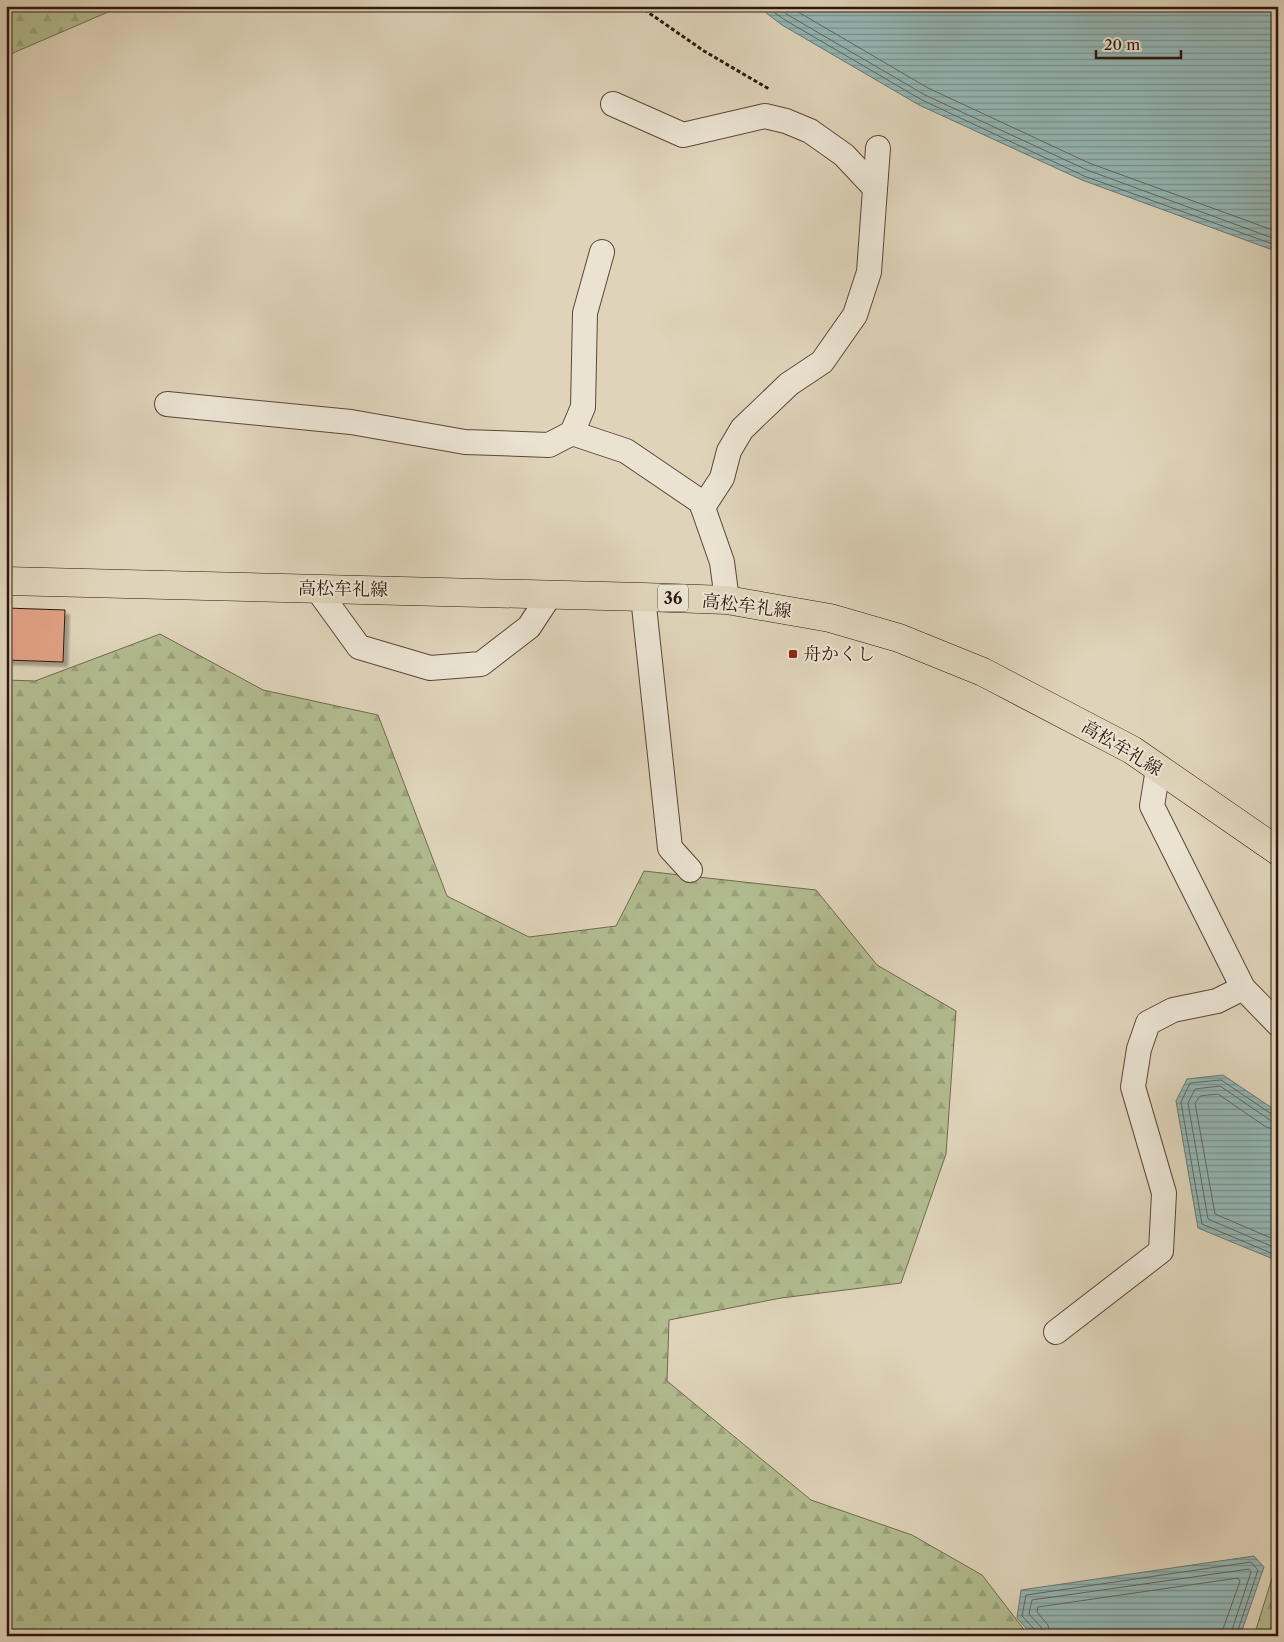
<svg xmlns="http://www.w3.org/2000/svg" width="1284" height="1642" viewBox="0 0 1284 1642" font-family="'Libre Caslon Text','Noto Serif JP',serif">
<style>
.forest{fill:url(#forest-firs);stroke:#716a4e}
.water{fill:url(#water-rules);stroke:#6c7772}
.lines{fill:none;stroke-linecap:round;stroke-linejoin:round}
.shore{stroke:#626761;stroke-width:1}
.building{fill:#e1a285;stroke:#30170d;filter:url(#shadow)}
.street-casing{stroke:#5c4638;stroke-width:26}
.primary-casing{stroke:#30170d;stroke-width:29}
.path{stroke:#30170d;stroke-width:3;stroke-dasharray:4 2.5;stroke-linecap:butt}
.street{stroke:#eae3d2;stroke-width:24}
.primary{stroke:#dfd4ba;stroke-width:28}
.poi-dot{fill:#8f2418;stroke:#eae3d2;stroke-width:2}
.labels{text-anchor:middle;stroke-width:4;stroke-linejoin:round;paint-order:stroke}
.shield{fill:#eae3d2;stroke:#685448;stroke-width:1}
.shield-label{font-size:16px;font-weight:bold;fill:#30170d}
.street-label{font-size:18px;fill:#30170d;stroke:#eae3d2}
.poi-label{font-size:18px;fill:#30170d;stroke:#eae3d2;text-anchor:start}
</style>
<defs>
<pattern id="forest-firs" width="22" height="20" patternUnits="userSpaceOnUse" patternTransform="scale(1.25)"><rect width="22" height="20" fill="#b2bc8f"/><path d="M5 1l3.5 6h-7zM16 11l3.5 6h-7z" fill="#99a17a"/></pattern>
<pattern id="water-rules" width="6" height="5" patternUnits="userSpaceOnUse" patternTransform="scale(1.25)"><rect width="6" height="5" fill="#94b7b5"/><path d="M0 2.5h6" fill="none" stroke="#799492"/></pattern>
<filter id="shadow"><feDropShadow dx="4.5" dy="4.5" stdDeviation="1" flood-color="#0004"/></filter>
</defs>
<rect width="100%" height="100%" fill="#dfd4ba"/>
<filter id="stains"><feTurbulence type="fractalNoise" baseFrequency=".004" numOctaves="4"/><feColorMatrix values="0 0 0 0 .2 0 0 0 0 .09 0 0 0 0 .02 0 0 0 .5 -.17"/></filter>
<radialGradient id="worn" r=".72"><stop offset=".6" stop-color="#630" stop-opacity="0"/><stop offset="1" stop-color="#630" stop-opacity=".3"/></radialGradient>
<g class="forest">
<path d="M 6,6 L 122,6 L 6,56 Z"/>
<path d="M 160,634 L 263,690 L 378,715 L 447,896 L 529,937 L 616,926 L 644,871 L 816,890 L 877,965 L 956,1011 L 946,1154 L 901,1283 L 781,1298 L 669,1320 L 667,1381 L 811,1500 L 912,1535 L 982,1575 L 1029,1636 L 6,1636 L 6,680 L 35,681 Z"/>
<path d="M 1278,1559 L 1278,1636 L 1254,1636 Z"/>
</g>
<g class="water">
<path d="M 757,6 L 1278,6 L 1278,252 L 1082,180 L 919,105 L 782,25 Z"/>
<path d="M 1223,1075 L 1278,1112 L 1278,1261 L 1198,1228 L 1176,1101 L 1187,1079 Z"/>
<path d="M 1254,1556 L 1264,1567 L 1240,1636 L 1033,1636 L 1017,1618 L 1021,1590 Z"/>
</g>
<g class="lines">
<g class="shore">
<path d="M 765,6 L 785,20 L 922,100 L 1084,176 L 1278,246"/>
<path d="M 776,6 L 788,15 L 925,95 L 1087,170 L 1278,240"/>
<path d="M 788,6 L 928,88 L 1089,163 L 1278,232"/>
<path d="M 1278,1116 L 1273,1115 L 1221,1080 L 1190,1083 L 1181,1102 L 1202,1224 L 1278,1256"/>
<path d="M 1278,1122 L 1270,1120 L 1220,1086 L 1195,1089 L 1188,1103 L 1208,1219 L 1278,1249"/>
<path d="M 1278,1130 L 1266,1127 L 1218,1094 L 1200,1096 L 1195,1103 L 1215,1214 L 1278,1241"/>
<path d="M 1037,1636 L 1036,1631 L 1022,1616 L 1026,1595 L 1251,1562 L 1258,1570 L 1236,1636"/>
<path d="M 1043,1636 L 1041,1627 L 1029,1614 L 1032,1600 L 1249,1569 L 1251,1572 L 1230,1636"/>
<path d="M 1050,1636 L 1048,1625 L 1037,1612 L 1038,1607 L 1238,1578 L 1240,1581 L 1223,1629 L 1222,1636"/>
</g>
</g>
<path class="building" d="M 6,608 L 65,610 L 63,662 L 6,660 Z"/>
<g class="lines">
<g class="street-casing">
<g id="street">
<path d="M 613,104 L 683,135 L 765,116 L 786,121 L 810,131 L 844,155 L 875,188"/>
<path d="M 167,404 L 351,422 L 465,442 L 549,445 L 572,433 L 626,451 L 701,502 L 722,562 L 727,600"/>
<path d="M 572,433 L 583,407 L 585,313 L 602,252"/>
<path d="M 703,507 L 722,478 L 729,451 L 742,429 L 789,384 L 822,362 L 855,315 L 869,272 L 878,148"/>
<path d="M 317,589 L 359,647 L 430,668 L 481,664 L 529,627 L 550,595"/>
<path d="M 643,597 L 670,848 L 690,870"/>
<path d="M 1158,769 L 1152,806 L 1243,988 L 1278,1024"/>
<path d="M 1056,1332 L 1161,1251 L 1164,1193 L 1133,1087 L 1139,1049 L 1148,1023 L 1173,1010 L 1217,1001 L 1243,988"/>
</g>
</g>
<g class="primary-casing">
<path id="primary" d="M 6,581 L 643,597 L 727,600 L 830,618 L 899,638 L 983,672 L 1132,750 L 1278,851"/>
</g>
<path class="path" d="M 639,6 L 704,51 L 769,89"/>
<use href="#street" class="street"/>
<use href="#primary" class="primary"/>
</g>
<rect class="poi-dot" x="788" y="649" width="10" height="10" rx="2.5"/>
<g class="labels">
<rect class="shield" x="658" y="584.5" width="30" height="27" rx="4"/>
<g class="shield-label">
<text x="673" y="604">36</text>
</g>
<g class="street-label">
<text transform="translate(343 589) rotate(1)" y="6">高松牟礼線</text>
<text transform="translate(747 606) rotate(7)" y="6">高松牟礼線</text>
<text transform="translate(1122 748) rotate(31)" y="6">高松牟礼線</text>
</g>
<g class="poi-label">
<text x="803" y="660">舟かくし</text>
</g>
</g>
<rect width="1284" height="1642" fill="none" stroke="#dfd4ba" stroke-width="25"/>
<rect x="8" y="8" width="1269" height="1627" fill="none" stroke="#30170d" stroke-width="2.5"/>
<rect x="12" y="12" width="1259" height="1617" fill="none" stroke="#30170d"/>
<path d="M1096 50v8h85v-8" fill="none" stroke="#30170d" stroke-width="2.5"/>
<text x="1104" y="50" font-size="15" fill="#30170d" stroke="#eae3d2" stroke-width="4" paint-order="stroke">20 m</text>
<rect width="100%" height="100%" filter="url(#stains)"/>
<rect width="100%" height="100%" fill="url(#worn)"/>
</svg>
